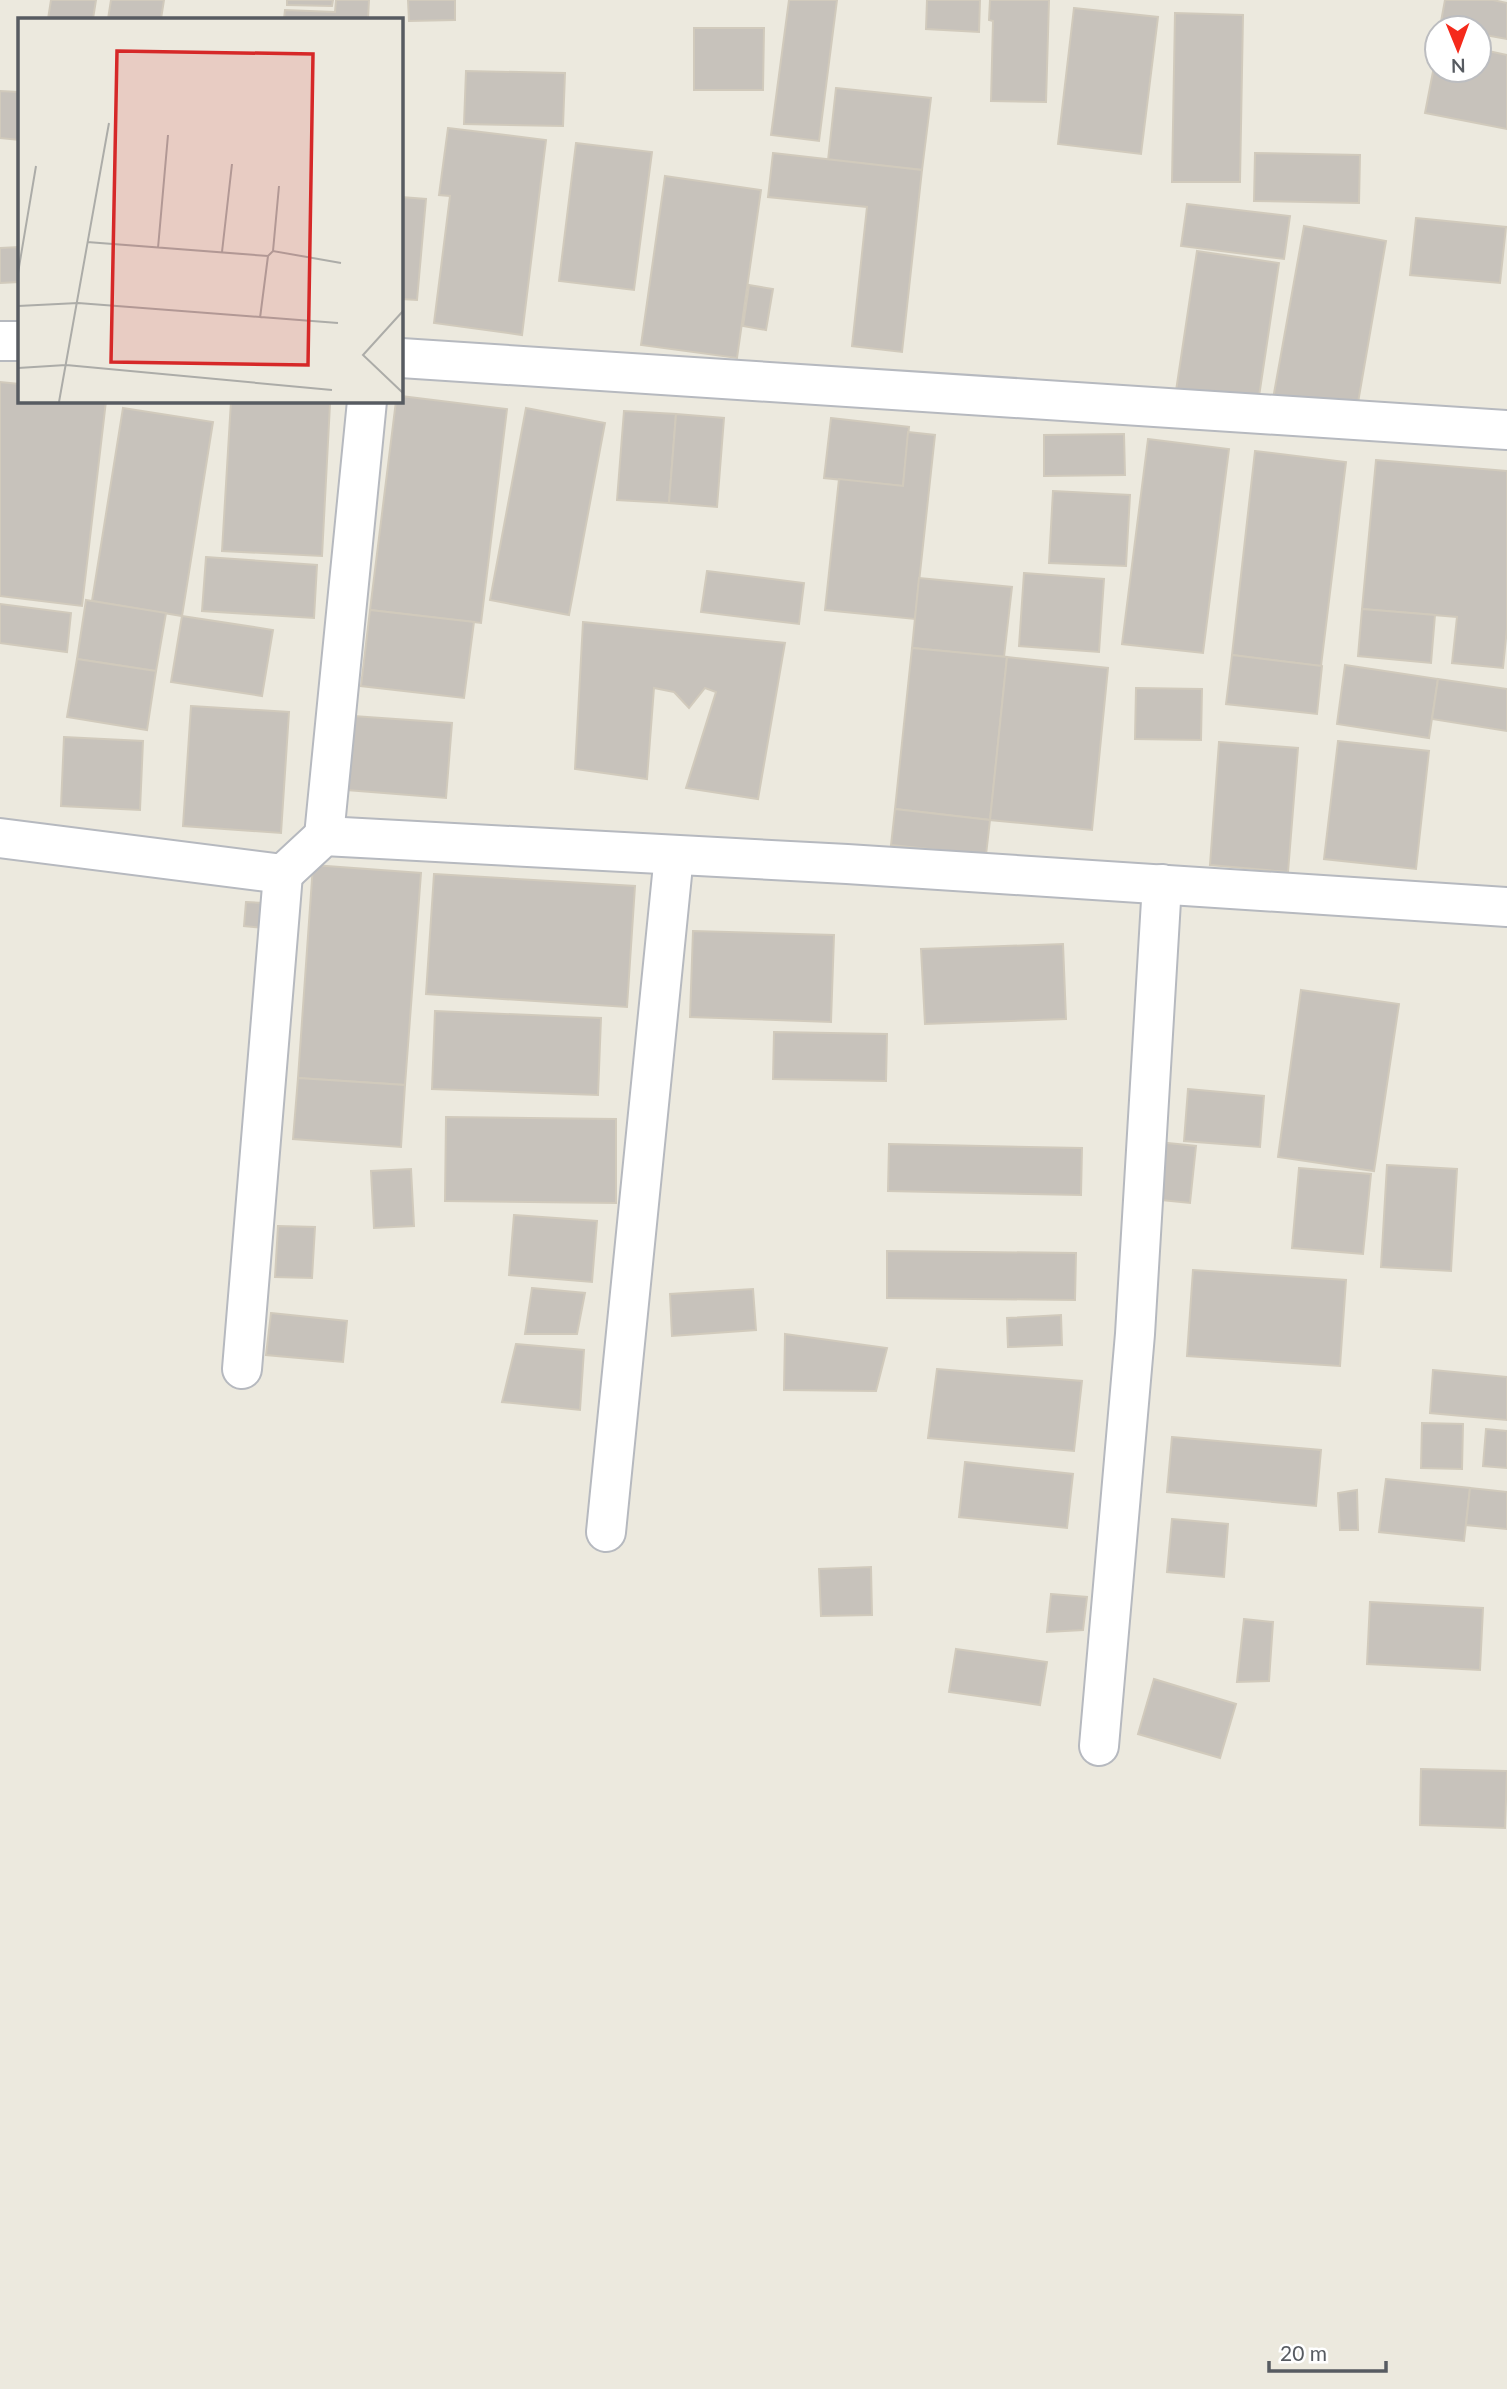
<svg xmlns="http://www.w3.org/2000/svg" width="1507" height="2389" viewBox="0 0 1507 2389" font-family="Lato,sans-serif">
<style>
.building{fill:#c7c2bb;stroke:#d1cabc;stroke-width:2}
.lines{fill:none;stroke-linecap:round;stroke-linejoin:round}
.minor-casing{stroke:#b6b9bf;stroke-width:42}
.minor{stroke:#fff;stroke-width:38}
.inset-road{fill:none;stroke:#acaca8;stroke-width:2}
.view{fill:#d62828;fill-opacity:0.15;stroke:#d62828;stroke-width:3.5}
.inset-edge{fill:none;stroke:#575b61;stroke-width:3.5}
</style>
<rect width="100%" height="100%" fill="#ece9de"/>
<g class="building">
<path d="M 51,0 L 96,0 L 93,19 L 48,19 Z"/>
<path d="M 111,0 L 164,0 L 161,19 L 108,19 Z"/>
<path d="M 287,0 L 333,0 L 332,6 L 287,5 Z"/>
<path d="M 336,0 L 369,0 L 368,19 L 284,19 L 285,10 L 335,12 Z"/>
<path d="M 408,0 L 455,0 L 455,20 L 409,21 Z"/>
<path d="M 789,0 L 837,0 L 819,141 L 771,135 Z"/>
<path d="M 927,0 L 980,0 L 979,32 L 926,29 Z"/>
<path d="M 990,0 L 1049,0 L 1046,102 L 991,101 L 993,21 L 989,20 Z"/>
<path d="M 1445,0 L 1493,0 L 1507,3 L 1507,39 L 1479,34 L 1479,28 L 1440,27 Z"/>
<path d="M 1074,8 L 1158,17 L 1141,154 L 1058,144 Z"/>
<path d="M 1175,13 L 1243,15 L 1240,182 L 1172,182 Z"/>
<path d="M 694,28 L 764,28 L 763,90 L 694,90 Z"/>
<path d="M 1479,49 L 1507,55 L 1507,129 L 1425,113 L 1437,51 L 1437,70 L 1479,70 Z"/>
<path d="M 466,71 L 565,73 L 563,126 L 464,124 Z"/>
<path d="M 836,88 L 931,98 L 922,170 L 828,160 Z"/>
<path d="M 0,91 L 19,92 L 19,140 L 0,138 Z"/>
<path d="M 448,128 L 546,140 L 522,335 L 434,323 L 450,196 L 439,195 Z"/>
<path d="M 576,143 L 652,152 L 634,290 L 559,281 Z"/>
<path d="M 773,153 L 922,170 L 902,352 L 852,346 L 867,207 L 768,197 Z"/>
<path d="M 1255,153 L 1360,155 L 1359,203 L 1254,201 Z"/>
<path d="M 665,176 L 761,190 L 737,358 L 641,345 Z"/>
<path d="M 401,197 L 426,199 L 417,300 L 401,299 Z"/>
<path d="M 1187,204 L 1290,216 L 1284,259 L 1181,246 Z"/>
<path d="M 1416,218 L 1506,227 L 1500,283 L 1410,275 Z"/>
<path d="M 1304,226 L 1386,241 L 1356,414 L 1273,399 Z"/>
<path d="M 19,247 L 19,282 L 0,283 L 0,248 Z"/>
<path d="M 1197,251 L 1279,263 L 1258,403 L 1176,391 Z"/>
<path d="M 749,285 L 773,289 L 766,330 L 743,326 Z"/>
<path d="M 0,382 L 19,384 L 19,401 L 106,401 L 82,606 L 0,596 Z"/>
<path d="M 401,396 L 507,409 L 481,623 L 370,610 L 396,401 L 401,401 Z"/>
<path d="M 231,401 L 330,404 L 322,556 L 222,551 Z"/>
<path d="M 123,408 L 213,422 L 182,616 L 92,601 Z"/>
<path d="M 526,408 L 605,423 L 569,615 L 490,600 Z"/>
<path d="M 624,411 L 676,414 L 669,503 L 617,500 Z"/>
<path d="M 676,414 L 724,418 L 717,507 L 669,503 Z"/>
<path d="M 831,418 L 909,427 L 903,486 L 824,478 Z"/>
<path d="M 908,432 L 935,435 L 915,619 L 825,610 L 839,479 L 903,486 Z"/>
<path d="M 1124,434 L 1125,475 L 1044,476 L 1044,435 Z"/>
<path d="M 1148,439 L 1229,449 L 1203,653 L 1122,644 Z"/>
<path d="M 1255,451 L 1346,462 L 1321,666 L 1232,655 Z"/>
<path d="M 1376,460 L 1507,471 L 1507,628 L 1503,668 L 1452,663 L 1457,617 L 1362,609 Z"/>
<path d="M 1053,491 L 1130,495 L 1126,566 L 1049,563 Z"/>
<path d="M 206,557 L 317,565 L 314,618 L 202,611 Z"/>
<path d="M 707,571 L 804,583 L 799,624 L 701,612 Z"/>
<path d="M 1024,573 L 1104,579 L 1099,652 L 1019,646 Z"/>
<path d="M 919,578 L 1012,587 L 1004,657 L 912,648 Z"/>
<path d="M 86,600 L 166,613 L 156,671 L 77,659 Z"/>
<path d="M 0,604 L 71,613 L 67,652 L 0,643 Z"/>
<path d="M 1362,609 L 1435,615 L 1431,663 L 1358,656 Z"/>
<path d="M 370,610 L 474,622 L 464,698 L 361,686 Z"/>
<path d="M 182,616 L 273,630 L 262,696 L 171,682 Z"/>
<path d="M 583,622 L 785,643 L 758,799 L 686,788 L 716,692 L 705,688 L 689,708 L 674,692 L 654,688 L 647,779 L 575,769 Z"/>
<path d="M 912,648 L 1007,657 L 990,820 L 895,809 Z"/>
<path d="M 1232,655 L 1322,666 L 1317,714 L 1226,704 Z"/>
<path d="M 1007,657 L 1108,668 L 1092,830 L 990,820 Z"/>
<path d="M 77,659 L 156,671 L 147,730 L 67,717 Z"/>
<path d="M 1345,665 L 1438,679 L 1429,738 L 1337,724 Z"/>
<path d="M 1438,679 L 1507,689 L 1507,731 L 1432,719 Z"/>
<path d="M 1136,688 L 1202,689 L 1201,740 L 1135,739 Z"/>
<path d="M 191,706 L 289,712 L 281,833 L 183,826 Z"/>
<path d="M 353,716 L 452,723 L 446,798 L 347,790 Z"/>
<path d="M 64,737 L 143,741 L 140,810 L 61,806 Z"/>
<path d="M 1338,741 L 1429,751 L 1416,869 L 1324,859 Z"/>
<path d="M 1219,742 L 1298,748 L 1288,872 L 1210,865 Z"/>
<path d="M 895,809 L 990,820 L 986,855 L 891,845 Z"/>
<path d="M 313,865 L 421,873 L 405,1085 L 298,1078 Z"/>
<path d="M 434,874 L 635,886 L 627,1007 L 426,994 Z"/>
<path d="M 246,902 L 263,903 L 262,928 L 244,926 Z"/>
<path d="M 693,931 L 834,935 L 831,1022 L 690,1017 Z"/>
<path d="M 1063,944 L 1066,1019 L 925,1024 L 921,949 Z"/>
<path d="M 1301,990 L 1399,1004 L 1374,1171 L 1278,1157 Z"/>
<path d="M 435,1011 L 601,1018 L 598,1095 L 432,1089 Z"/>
<path d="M 774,1032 L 887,1034 L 886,1081 L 773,1079 Z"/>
<path d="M 298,1078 L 405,1085 L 401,1147 L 293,1139 Z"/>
<path d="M 1188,1089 L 1264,1096 L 1260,1147 L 1184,1141 Z"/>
<path d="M 446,1117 L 616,1119 L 616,1203 L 445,1201 Z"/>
<path d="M 1158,1142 L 1196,1146 L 1190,1203 L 1152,1199 Z"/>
<path d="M 889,1144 L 1082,1148 L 1081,1195 L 888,1191 Z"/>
<path d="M 1387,1165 L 1457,1169 L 1451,1271 L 1381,1267 Z"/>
<path d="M 1299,1168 L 1371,1174 L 1363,1254 L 1292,1248 Z"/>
<path d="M 411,1169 L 414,1226 L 374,1228 L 371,1171 Z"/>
<path d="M 514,1215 L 597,1221 L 592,1282 L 509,1275 Z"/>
<path d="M 278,1226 L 315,1227 L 312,1278 L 275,1277 Z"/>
<path d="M 887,1251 L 1076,1253 L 1075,1300 L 887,1298 Z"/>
<path d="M 1193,1270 L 1346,1280 L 1340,1366 L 1187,1356 Z"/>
<path d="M 532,1288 L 585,1293 L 577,1334 L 525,1334 Z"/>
<path d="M 753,1289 L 756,1330 L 672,1336 L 670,1294 Z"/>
<path d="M 271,1313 L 347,1321 L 343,1362 L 266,1355 Z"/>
<path d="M 1061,1315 L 1062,1345 L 1008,1347 L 1007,1318 Z"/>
<path d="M 785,1334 L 887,1348 L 876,1391 L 784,1390 Z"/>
<path d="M 516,1344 L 584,1350 L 580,1410 L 502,1402 Z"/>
<path d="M 937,1369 L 1082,1381 L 1074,1451 L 928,1438 Z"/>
<path d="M 1433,1370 L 1507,1377 L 1507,1420 L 1430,1413 Z"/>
<path d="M 1422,1423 L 1463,1424 L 1462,1469 L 1421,1468 Z"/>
<path d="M 1486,1429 L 1507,1431 L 1507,1468 L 1483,1466 Z"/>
<path d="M 1172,1437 L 1321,1450 L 1316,1506 L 1167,1492 Z"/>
<path d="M 965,1462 L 1073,1474 L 1067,1528 L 959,1517 Z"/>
<path d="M 1386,1479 L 1470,1488 L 1464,1541 L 1379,1532 Z"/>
<path d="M 1470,1488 L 1507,1492 L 1507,1529 L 1466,1525 Z"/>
<path d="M 1357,1490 L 1358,1530 L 1340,1530 L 1338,1493 Z"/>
<path d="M 1172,1519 L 1228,1524 L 1224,1577 L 1167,1572 Z"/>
<path d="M 871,1567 L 872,1615 L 821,1616 L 819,1569 Z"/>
<path d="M 1051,1594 L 1087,1597 L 1083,1630 L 1047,1632 Z"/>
<path d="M 1370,1602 L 1483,1608 L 1480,1670 L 1367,1664 Z"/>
<path d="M 1244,1619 L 1273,1622 L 1269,1681 L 1237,1682 Z"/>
<path d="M 956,1649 L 1047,1662 L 1040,1705 L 949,1692 Z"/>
<path d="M 1154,1679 L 1236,1704 L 1220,1758 L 1138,1734 Z"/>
<path d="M 1421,1769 L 1507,1771 L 1505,1828 L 1420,1825 Z"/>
</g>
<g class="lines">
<g class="minor-casing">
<g id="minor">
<path d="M 0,341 L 19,341"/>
<path d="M 401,358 L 1507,430"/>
<path d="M 324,836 L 367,401"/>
<path d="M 0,838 L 283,874 L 324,836 L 847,864 L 1507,907"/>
<path d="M 242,1369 L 283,874"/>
<path d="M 606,1532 L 674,855"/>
<path d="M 1099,1746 L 1135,1334 L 1162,884"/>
</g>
</g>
<use href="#minor" class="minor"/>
</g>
<g transform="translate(18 18)">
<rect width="385" height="385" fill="#ece9de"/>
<path class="inset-road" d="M 69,224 L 250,238 L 255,233 L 323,245M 140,230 L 150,117M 255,233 L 261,168M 204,234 L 214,146M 0,255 L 18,148M 0,288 L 60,285 L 320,305M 385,293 L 345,337 L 385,375M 242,300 L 250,238M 0,350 L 48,347 L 314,372M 41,384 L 91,105"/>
<path class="view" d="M 99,33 L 295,36 L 290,347 L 93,344 Z"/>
<rect width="385" height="385" class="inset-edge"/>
</g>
<g transform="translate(1458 49) rotate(179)"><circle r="33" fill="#ffffff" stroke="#bcbdc0" stroke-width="2"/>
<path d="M0-5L12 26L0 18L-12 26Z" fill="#f52a1b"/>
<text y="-10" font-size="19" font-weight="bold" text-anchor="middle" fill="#575b61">N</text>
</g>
<path d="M1269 2361v10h117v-10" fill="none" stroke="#575b61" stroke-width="3.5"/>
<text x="1280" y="2361" font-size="21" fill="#575b61" stroke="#ffffff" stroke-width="5" paint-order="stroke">20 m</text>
</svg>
